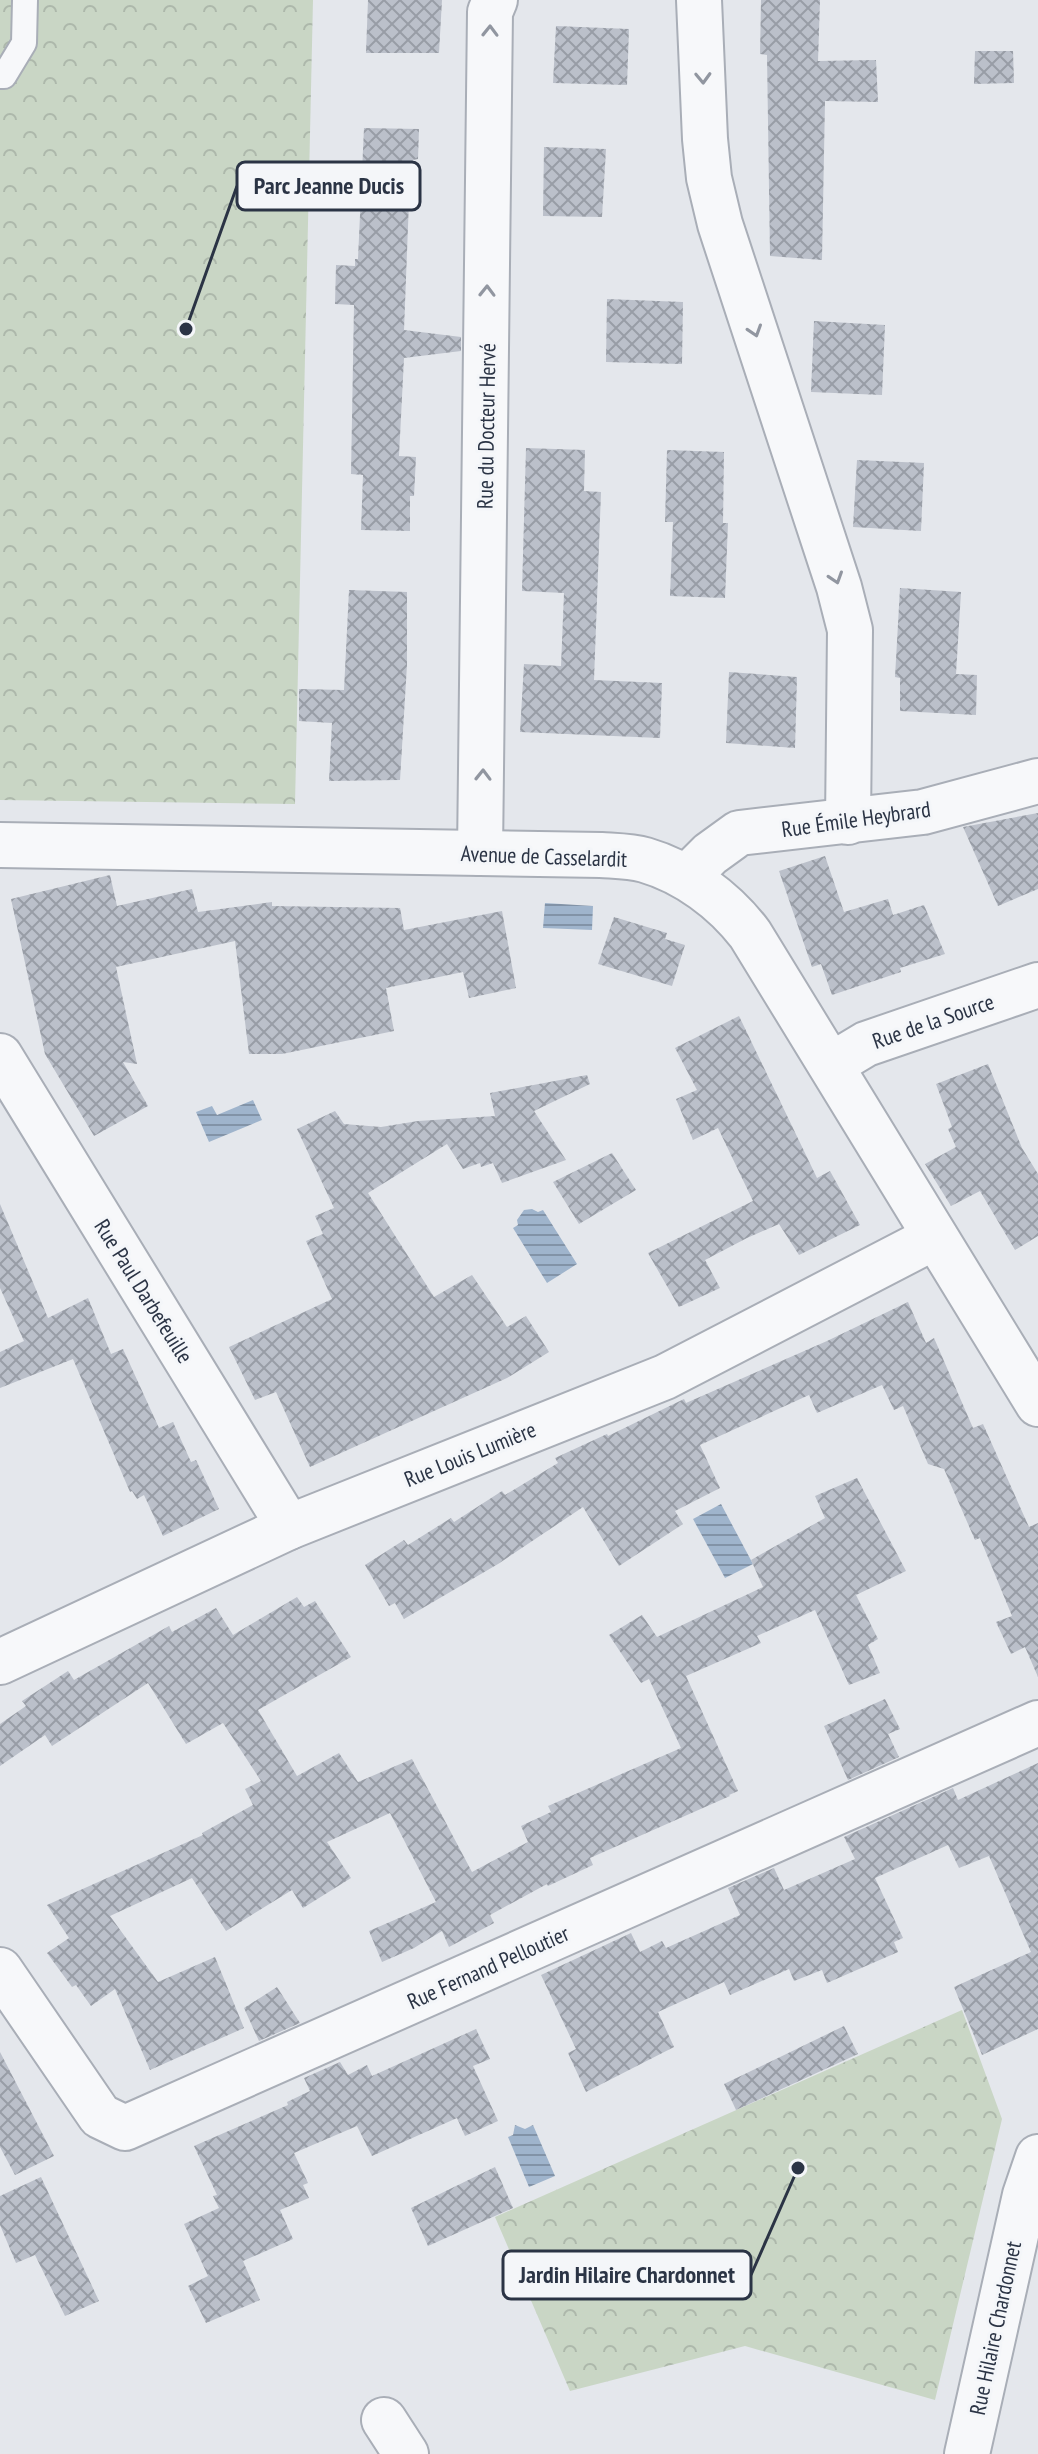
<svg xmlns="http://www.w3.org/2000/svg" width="1038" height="2454" viewBox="0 0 1038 2454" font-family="'PT Sans Narrow',sans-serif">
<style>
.park{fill:url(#park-crowns)}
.water{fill:url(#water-rules)}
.building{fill:url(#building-cross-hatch)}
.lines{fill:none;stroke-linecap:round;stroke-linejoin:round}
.service-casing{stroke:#a9aeb7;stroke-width:28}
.minor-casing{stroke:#a9aeb7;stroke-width:48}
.tertiary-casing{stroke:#a9aeb7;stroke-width:48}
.service{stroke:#f7f8fa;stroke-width:24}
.minor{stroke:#f7f8fa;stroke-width:44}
.tertiary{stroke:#f7f8fa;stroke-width:44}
.oneway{stroke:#9196a0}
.labels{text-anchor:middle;stroke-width:6;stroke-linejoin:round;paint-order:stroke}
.street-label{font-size:22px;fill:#2b3445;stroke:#f4f6f9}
.leader{fill:none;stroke:#2b3445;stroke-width:3}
.callout-dot{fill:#2b3445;stroke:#f4f6f9;stroke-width:3}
.callout{fill:#f4f6f9;stroke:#2b3445;stroke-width:3}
.callout-label{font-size:24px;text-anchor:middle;font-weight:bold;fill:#2b3445}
</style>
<defs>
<pattern id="park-crowns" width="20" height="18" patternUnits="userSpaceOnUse" patternTransform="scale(2)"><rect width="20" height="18" fill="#c9d6c5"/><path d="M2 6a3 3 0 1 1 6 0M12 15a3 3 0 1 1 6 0" fill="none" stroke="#adb8ab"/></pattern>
<pattern id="water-rules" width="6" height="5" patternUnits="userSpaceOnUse" patternTransform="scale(2)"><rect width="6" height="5" fill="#9fb4cc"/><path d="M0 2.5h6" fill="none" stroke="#8293a7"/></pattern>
<pattern id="building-cross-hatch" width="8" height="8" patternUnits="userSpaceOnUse" patternTransform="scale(2)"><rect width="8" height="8" fill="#bbc0ca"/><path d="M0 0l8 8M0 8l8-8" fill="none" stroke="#989da6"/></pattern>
</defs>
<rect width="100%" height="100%" fill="#e4e7ec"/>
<g class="park">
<path d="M 0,0 L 313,0 L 295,804 L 0,800 Z"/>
<path d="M 962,2010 L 1002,2119 L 935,2400 L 745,2346 L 570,2391 L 495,2217 Z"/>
</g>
<g class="water">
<path d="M 545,903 L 593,906 L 592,930 L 543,928 Z"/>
<path d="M 253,1100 L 262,1120 L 209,1142 L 196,1112 L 212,1106 L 217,1115 Z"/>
<path d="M 532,1209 L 538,1212 L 543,1210 L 577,1264 L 547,1283 L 513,1228 L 518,1225 L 517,1220 L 524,1210 Z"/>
<path d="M 721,1504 L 753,1564 L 725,1578 L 693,1519 Z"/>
<path d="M 515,2125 L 525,2129 L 533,2125 L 555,2176 L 529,2187 L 508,2137 L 513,2135 Z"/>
</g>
<g class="building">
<path d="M 368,0 L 442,0 L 439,53 L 366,53 Z"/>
<path d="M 761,0 L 820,0 L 818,61 L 876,60 L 878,102 L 825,101 L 822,260 L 770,256 L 767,55 L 760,54 Z"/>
<path d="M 556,26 L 629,29 L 627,85 L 553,83 Z"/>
<path d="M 975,51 L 1013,51 L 1014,83 L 974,84 Z"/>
<path d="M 364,128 L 419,129 L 418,159 L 413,160 L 411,201 L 409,201 L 404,330 L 461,337 L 461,351 L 404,358 L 399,456 L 416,457 L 414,496 L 410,496 L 410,531 L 361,530 L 363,475 L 351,474 L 354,305 L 335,304 L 336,265 L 355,266 L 355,259 L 358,259 Z"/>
<path d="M 544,147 L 606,149 L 602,217 L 543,216 Z"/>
<path d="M 607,299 L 683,302 L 682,364 L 606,362 Z"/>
<path d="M 814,321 L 885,325 L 882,395 L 811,392 Z"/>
<path d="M 526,448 L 585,450 L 584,491 L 601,492 L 594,680 L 662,683 L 660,738 L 520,732 L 524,664 L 561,666 L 564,593 L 522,591 Z"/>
<path d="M 667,450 L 724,452 L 723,523 L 728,523 L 725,598 L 670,596 L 673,522 L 665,522 Z"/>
<path d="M 857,460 L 924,463 L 921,531 L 853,527 Z"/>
<path d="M 900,588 L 961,592 L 956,674 L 977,675 L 976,715 L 900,711 L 900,678 L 895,677 Z"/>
<path d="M 349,590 L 407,592 L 407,665 L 400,780 L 329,781 L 332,723 L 299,721 L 299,689 L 344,690 Z"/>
<path d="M 729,672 L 797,677 L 795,748 L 726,743 Z"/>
<path d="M 1038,813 L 1038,889 L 998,906 L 963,827 Z"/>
<path d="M 825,856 L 844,912 L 888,899 L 893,915 L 924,905 L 945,954 L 900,968 L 901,972 L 832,995 L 821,964 L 812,967 L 779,871 Z"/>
<path d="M 110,875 L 117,906 L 192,889 L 198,912 L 272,902 L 272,906 L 400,908 L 404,930 L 502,911 L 516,988 L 469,998 L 463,972 L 386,988 L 394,1031 L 282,1054 L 249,1054 L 235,941 L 116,967 L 137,1064 L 123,1062 L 148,1106 L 94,1136 L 45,1054 L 11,899 Z"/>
<path d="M 614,917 L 667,933 L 665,939 L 685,945 L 672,986 L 598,964 Z"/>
<path d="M 739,1016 L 817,1178 L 830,1171 L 860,1225 L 799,1255 L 779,1224 L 747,1238 L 705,1260 L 720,1288 L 679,1307 L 648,1253 L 753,1201 L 718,1128 L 693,1140 L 676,1099 L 697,1090 L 675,1048 Z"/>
<path d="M 988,1064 L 1022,1148 L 1038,1174 L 1038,1236 L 1015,1250 L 980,1191 L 951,1206 L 925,1164 L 956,1147 L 948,1129 L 952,1127 L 936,1084 Z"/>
<path d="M 587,1075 L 590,1084 L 534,1111 L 566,1160 L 502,1183 L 493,1163 L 481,1167 L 480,1163 L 463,1169 L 447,1144 L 368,1193 L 434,1297 L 472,1275 L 507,1327 L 526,1316 L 549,1352 L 507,1378 L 310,1467 L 276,1392 L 255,1400 L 229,1347 L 332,1299 L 306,1241 L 323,1234 L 315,1216 L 334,1208 L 297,1129 L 335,1111 L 344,1124 L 381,1127 L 418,1121 L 495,1116 L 490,1093 Z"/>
<path d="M 612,1153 L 636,1190 L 579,1224 L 553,1182 Z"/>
<path d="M 0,1204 L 48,1318 L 88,1298 L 111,1354 L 123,1349 L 159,1428 L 173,1422 L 191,1462 L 196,1460 L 219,1509 L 163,1536 L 144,1495 L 137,1499 L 132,1491 L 130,1492 L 73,1359 L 0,1388 L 0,1352 L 24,1341 L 0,1288 Z"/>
<path d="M 908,1302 L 926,1343 L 934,1338 L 973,1428 L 983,1424 L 1029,1527 L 1038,1523 L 1038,1677 L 1025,1647 L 1011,1654 L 996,1622 L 1012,1616 L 980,1538 L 975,1540 L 944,1469 L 928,1464 L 903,1406 L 894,1410 L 882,1385 L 817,1413 L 809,1395 L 700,1445 L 720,1488 L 675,1511 L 683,1524 L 619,1566 L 583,1507 L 498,1564 L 404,1619 L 395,1603 L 389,1606 L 365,1565 L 404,1540 L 408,1545 L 451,1518 L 454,1522 L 502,1491 L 505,1495 L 558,1463 L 555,1458 L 607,1434 L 608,1436 L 684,1399 L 686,1403 L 827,1341 Z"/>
<path d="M 857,1478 L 906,1571 L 856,1595 L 878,1639 L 868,1645 L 880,1673 L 849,1685 L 815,1610 L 757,1636 L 761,1643 L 686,1676 L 738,1791 L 729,1795 L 730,1796 L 590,1858 L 593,1865 L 548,1886 L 547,1884 L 490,1915 L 494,1923 L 449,1947 L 442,1931 L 414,1948 L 382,1962 L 369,1931 L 436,1902 L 390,1813 L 327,1842 L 351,1878 L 303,1908 L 292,1890 L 226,1931 L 192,1878 L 110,1916 L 158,1982 L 215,1957 L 244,2028 L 150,2070 L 115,1989 L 91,2006 L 76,1985 L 72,1987 L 47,1953 L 69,1938 L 47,1905 L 203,1835 L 202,1833 L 253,1805 L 245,1789 L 261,1781 L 223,1723 L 186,1744 L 148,1683 L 52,1746 L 45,1735 L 0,1766 L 0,1724 L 26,1706 L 22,1701 L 68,1671 L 74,1680 L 169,1626 L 172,1632 L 216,1608 L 233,1635 L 297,1597 L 304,1607 L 315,1601 L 351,1657 L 258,1710 L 297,1776 L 339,1753 L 358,1782 L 412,1759 L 472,1872 L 528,1842 L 521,1826 L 551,1812 L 548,1806 L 681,1748 L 649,1679 L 641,1683 L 609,1635 L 642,1615 L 657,1637 L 763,1587 L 751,1560 L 825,1518 L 815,1496 Z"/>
<path d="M 885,1699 L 900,1729 L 888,1734 L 899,1757 L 848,1780 L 824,1726 Z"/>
<path d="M 1038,1763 L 1038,2029 L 982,2055 L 954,1987 L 1031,1952 L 989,1856 L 959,1868 L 948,1845 L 875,1878 L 903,1938 L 894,1942 L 898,1952 L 827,1983 L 822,1970 L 794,1981 L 789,1969 L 730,1995 L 724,1982 L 658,2012 L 674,2047 L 586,2092 L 568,2053 L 576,2049 L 541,1975 L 631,1933 L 640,1952 L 662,1941 L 666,1948 L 740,1915 L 728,1888 L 774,1868 L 784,1890 L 855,1859 L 844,1837 L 953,1788 L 958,1800 Z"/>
<path d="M 277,1987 L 300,2023 L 259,2041 L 244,2008 Z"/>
<path d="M 844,2026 L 858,2054 L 736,2110 L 724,2084 Z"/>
<path d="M 476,2029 L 490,2059 L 473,2066 L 498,2121 L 465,2136 L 457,2118 L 372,2156 L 357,2126 L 294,2153 L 308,2183 L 303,2185 L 309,2198 L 280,2210 L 293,2239 L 243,2261 L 260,2300 L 206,2323 L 188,2286 L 208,2276 L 184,2224 L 219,2208 L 213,2196 L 217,2195 L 194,2146 L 288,2105 L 287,2102 L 310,2091 L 304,2078 L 340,2062 L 348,2075 L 367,2065 L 372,2076 Z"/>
<path d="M 0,2052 L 54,2156 L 15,2175 L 0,2147 Z"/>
<path d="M 495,2167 L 513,2208 L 428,2246 L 411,2208 Z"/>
<path d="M 41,2177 L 99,2301 L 65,2316 L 35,2255 L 16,2263 L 0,2225 L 0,2196 Z"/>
</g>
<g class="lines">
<g class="service-casing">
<path id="service" d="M 0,76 L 4,76 L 24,43 L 25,0"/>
</g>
<g class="minor-casing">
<g id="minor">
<path d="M 699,0 L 705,139 L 709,178 L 720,224 L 839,587 L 850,630 L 848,822"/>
<path d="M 480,853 L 490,12 L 495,0"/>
<path d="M 687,877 L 710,854 L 739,833 L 923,812 L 1038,781"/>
<path d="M 0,1056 L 289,1527"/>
<path d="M 831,1065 L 866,1044 L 1038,985"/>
<path d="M 0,1662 L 289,1527 L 665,1377 L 935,1237"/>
<path d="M 0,1970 L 100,2116 L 125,2128 L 1038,1723"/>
<path d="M 384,2420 L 406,2454"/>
<path d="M 967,2454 L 1025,2195 L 1038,2157"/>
</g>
</g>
<g class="tertiary-casing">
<path id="tertiary" d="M 0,845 L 601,855 C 615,856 631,856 645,860 C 686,872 724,900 750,934 L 1038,1404"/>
</g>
<use href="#service" class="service"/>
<use href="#minor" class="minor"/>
<use href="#tertiary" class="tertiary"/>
</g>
<defs><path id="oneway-chevron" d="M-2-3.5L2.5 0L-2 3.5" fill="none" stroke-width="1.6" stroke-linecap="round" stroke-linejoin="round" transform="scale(2)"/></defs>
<g class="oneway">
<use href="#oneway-chevron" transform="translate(490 31) rotate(-89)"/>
<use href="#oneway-chevron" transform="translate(703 78) rotate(88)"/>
<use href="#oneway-chevron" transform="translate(487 291) rotate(-89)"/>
<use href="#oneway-chevron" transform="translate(755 331) rotate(72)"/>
<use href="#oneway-chevron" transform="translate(836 578) rotate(72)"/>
<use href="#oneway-chevron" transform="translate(483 775) rotate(-89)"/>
</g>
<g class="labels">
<g class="street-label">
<text transform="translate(486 426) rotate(-89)" y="8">Rue du Docteur Hervé</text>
<text transform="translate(856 819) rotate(-8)" y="8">Rue Émile Heybrard</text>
<text transform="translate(544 856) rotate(2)" y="8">Avenue de Casselardit</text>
<text transform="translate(933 1021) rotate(-19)" y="8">Rue de la Source</text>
<text transform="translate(144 1291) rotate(58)" y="8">Rue Paul Darbefeuille</text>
<text transform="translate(470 1454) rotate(-22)" y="8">Rue Louis Lumière</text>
<text transform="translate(488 1967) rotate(-24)" y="8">Rue Fernand Pelloutier</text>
<text transform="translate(995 2328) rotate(-78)" y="8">Rue Hilaire Chardonnet</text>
</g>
</g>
<path class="leader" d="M186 329L237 186M798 2168L751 2275"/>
<g class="callout-dot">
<circle cx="186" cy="329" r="8"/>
<circle cx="798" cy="2168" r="8"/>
</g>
<g class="callout">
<rect x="237" y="162" width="183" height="48" rx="8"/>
<rect x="503" y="2251" width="248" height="48" rx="8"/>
</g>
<g class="callout-label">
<text x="329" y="194">Parc Jeanne Ducis</text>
<text x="627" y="2283">Jardin Hilaire Chardonnet</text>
</g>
</svg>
